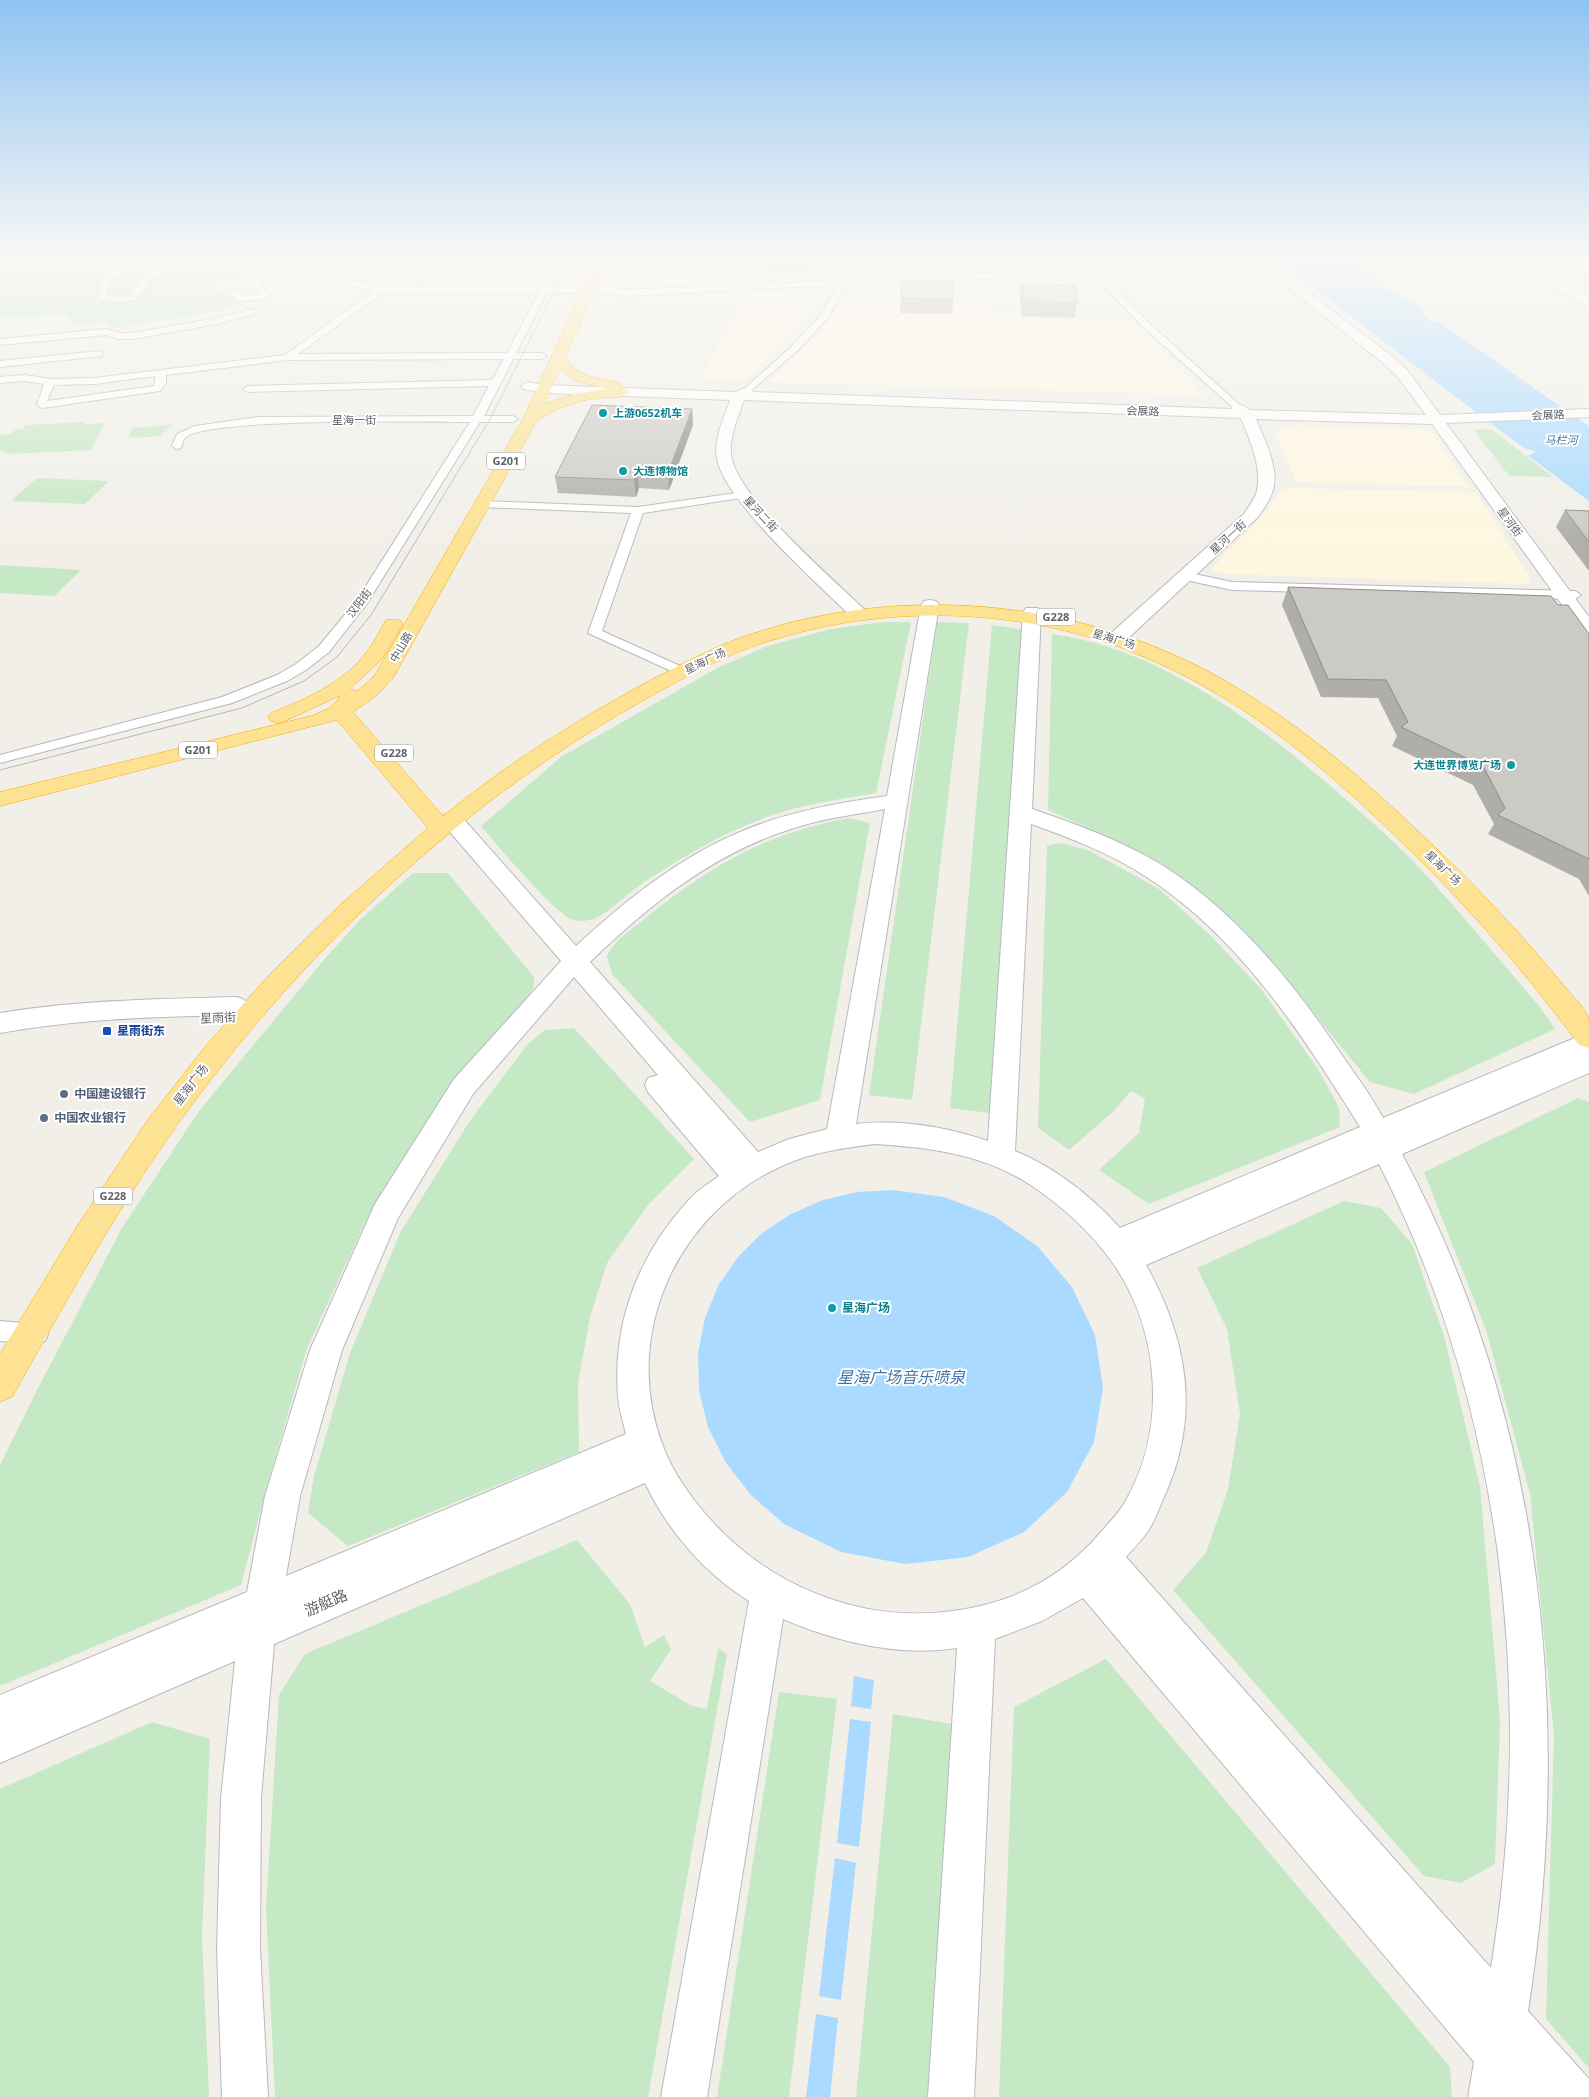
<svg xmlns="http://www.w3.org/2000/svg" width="1589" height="2097" viewBox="0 0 1589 2097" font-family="'Open Sans','Noto Sans SC',sans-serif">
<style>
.commercial{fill:#fef7e0}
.green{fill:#c5e8c5}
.water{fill:#aadaff}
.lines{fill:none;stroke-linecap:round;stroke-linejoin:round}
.street-casing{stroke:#b5b8bc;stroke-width:2}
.secondary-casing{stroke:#b6babf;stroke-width:2}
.highway-casing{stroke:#f9ab00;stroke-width:1}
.street{fill:#fff;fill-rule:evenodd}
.secondary{fill:#fff;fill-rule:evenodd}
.highway{fill:#fde293;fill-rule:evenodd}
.tram{stroke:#b6b7b8;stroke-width:1}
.wall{fill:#afaea9}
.shaded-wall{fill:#8f8d8a}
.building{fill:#cccac5;stroke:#8f8d8a}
.culture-dot{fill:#0f9aa8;stroke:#fff;stroke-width:2}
.transit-dot{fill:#1a4fb4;stroke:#fff;stroke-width:2}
.service-dot{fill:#5c6f8a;stroke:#fff;stroke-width:2}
.labels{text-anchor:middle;stroke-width:4;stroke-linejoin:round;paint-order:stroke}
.far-street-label{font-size:11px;fill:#5f6368;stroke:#fff}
.far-culture-label{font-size:11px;font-weight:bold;fill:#0d838f;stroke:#fff;text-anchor:start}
.far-water-label{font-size:11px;font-style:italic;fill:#4174aa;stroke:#fff}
.shield{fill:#fff;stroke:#8f9295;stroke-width:1}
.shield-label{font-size:11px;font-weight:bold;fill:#5f6368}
.street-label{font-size:12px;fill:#5f6368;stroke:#fff}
.transit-label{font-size:12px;font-weight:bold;fill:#164399;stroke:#fff;text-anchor:start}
.service-label{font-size:12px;font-weight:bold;fill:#4e5e75;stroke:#fff;text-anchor:start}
.culture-label{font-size:12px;font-weight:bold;fill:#0d838f;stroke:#fff;text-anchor:start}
.near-street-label{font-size:15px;fill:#5f6368;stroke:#fff}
.near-water-label{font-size:16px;font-style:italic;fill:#4174aa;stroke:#fff}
</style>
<rect width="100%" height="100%" fill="#f1efe8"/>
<g class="commercial">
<path d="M 651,256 L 821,256 L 828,276 L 642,286 Z"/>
<path d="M 991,280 L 992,317 L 1134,321 L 1204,395 L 770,382 L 827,323 L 851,287 Z"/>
<path d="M 828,290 L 745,381 L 699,380 L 748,293 Z"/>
<path d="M 1296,425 L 1430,429 L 1468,487 L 1296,482 L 1274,431 Z"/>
<path d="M 1287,488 L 1476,492 L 1532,581 L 1527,584 L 1227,574 L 1210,570 L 1267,511 L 1281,490 Z"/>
</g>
<g class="green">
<path d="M 0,256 L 193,256 L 191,260 C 221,270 256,262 287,258 L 282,265 L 253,269 L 243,275 L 214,278 L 207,283 L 245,304 L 203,314 L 109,329 L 111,322 L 74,325 L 67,314 L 13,318 L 0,315 Z"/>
<path d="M 85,422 L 85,424 L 105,423 L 91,450 L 10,454 L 0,450 L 0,435 L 11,434 L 15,430 L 23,429 L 26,425 Z"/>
<path d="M 172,425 L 163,433 L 162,436 L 128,438 L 132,428 Z"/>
<path d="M 1491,429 L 1553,477 L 1509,476 L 1474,430 Z"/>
<path d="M 37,478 L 109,481 L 85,504 L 11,501 Z"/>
<path d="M 0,565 L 81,570 L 54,596 L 0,593 Z"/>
<path d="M 884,622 L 911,622 L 876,793 C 841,799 805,804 772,815 C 732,829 695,849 660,872 C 649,879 636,887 626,896 C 609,909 597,925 573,920 C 557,916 495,843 481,826 L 561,757 L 719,667 L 768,646 L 831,629 Z"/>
<path d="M 937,622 L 969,623 L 912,1100 L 869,1095 Z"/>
<path d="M 992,625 L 1027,630 L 998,1114 L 950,1108 Z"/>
<path d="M 1052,634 C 1160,649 1253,720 1334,789 C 1365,816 1397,843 1425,874 C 1464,917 1501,962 1539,1006 L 1555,1029 L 1414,1094 L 1370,1082 L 1289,983 L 1240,926 L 1175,873 L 1100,833 L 1048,810 Z"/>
<path d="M 849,818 L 870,823 L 820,1100 L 750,1122 L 612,974 L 607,956 C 615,939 632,929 647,917 C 711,865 767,833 849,818 Z"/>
<path d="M 1060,843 L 1088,850 L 1159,889 L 1211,936 L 1261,989 L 1318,1069 L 1339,1108 L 1340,1127 L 1149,1204 L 1099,1170 L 1139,1133 L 1145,1099 L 1131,1091 L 1113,1112 L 1069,1150 L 1038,1128 L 1047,846 Z"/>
<path d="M 413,873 L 448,873 L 534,977 L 533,989 L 434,1116 L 363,1227 L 307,1348 L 267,1486 L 241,1585 L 0,1686 L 0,1465 L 37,1390 L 122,1228 L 199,1111 L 328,955 L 361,919 Z"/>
<path d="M 574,1028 L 694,1159 L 648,1205 L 607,1263 L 590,1317 L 578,1383 L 579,1452 L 348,1546 L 308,1513 L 314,1476 L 350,1353 L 400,1233 L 469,1122 L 527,1045 L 545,1030 Z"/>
<path d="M 1578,1098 L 1589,1102 L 1589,2068 L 1546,2019 L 1554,1735 L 1530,1494 L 1487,1333 L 1424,1172 Z"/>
<path d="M 1344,1201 L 1381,1208 L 1412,1244 L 1444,1336 L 1480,1486 L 1500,1720 L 1495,1864 L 1461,1883 L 1424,1876 L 1173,1590 L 1206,1553 L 1228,1489 L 1240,1414 L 1227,1329 L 1197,1268 Z"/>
<path d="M 577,1540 L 630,1604 L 645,1647 L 664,1635 L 671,1649 L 650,1681 L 692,1706 L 707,1709 L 718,1648 L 727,1654 L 648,2097 L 275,2097 L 266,1908 L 279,1695 L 305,1654 Z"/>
<path d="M 1106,1659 L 1450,2067 L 1452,2097 L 999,2097 L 1014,1707 Z"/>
<path d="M 779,1692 L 837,1699 L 789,2097 L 717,2097 Z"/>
<path d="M 893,1714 L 952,1724 L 930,2097 L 856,2097 Z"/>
<path d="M 152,1722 L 210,1739 L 202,1936 L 209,2097 L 0,2097 L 0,1789 Z"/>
</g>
<g class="water">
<path d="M 1272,256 L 1345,256 L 1384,283 L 1380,284 L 1390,291 L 1397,292 L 1425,312 L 1422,315 L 1429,318 L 1429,320 L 1440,323 L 1589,426 L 1589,501 L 1526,454 L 1530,455 L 1536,451 L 1526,449 L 1490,423 Z"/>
<path d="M 892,1190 L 944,1197 L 994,1216 L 1037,1246 L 1072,1287 L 1095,1335 L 1103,1388 L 1094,1442 L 1067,1492 L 1024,1532 L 968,1557 L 905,1564 L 841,1552 L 784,1524 L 751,1495 L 726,1463 L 708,1427 L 699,1390 L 698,1353 L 705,1318 L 718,1286 L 738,1257 L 762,1233 L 791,1214 L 823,1200 L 857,1192 Z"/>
<path d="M 854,1676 L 874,1680 L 871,1709 L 851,1706 Z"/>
<path d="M 850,1719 L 871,1722 L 859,1847 L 837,1843 Z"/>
<path d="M 835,1858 L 856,1863 L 841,2000 L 819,1996 Z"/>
<path d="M 816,2014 L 838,2018 L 830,2097 L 806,2097 Z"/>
</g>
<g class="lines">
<g class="street-casing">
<g id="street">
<path d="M 123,256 L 131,256 L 131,263 L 109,282 L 106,294 L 121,297 L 130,296 C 134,290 138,281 144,277 C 169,257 254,255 287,256 L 283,258 L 175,268 L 149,281 L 136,300 L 121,303 L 98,298 L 101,281 L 123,262 Z"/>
<path d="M 336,256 L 344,256 L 335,268 L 321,276 L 382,286 L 404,287 C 415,271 433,256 453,256 L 423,275 L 413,287 L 541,287 L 558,256 L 566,256 L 550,287 L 573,287 L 577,290 L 573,293 L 547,292 L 516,353 L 542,353 L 547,356 L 542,359 L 513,359 L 484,416 L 513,416 L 518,419 L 513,422 L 480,422 L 366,605 L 329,652 L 306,670 L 287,681 L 232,703 L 0,763 L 0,755 L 222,697 L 277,675 L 296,664 L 319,646 L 357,600 L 470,422 C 430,422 205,417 185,438 C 183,440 182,445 181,448 L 177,449 L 172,446 L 177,434 L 195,426 L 258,417 L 473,416 L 489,386 L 248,392 L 243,389 L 248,386 L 492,380 L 504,359 L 288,360 L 166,375 L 166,384 L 160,391 L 42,408 L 37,405 L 44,384 L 25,381 L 0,383 L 0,377 L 25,375 L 50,379 L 94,378 L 285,355 L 375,290 C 335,283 299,277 259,282 L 270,295 L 268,299 L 239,301 L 230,294 L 230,290 L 236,290 L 241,295 L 261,295 L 250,282 L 231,277 L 235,275 L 253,278 L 286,274 L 311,274 L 329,264 ZM 384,292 L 539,292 L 507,353 L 298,354 ZM 156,376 L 154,386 L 47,401 L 54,385 L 94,384 Z"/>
<path d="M 735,256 L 743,256 L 745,285 L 838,280 L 826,256 L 834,256 L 846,280 L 1264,261 L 1268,263 L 1264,265 L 1101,273 L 1149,323 L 1241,406 L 1242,408 L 1237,411 L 1143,327 L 1092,274 L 846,285 L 828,318 L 796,352 L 747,394 L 744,393 L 744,389 L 790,348 L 821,315 L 837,285 L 623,296 L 586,288 L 590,285 L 623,290 L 737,285 Z"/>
<path d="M 252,309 L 255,310 L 255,314 L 217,324 L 133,339 L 119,339 L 106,335 L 0,345 L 0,339 L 106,329 L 120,333 L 133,333 L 217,318 Z"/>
<path d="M 99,351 L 102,352 L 102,356 L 0,367 L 0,361 Z"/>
<path d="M 743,492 L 749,495 L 747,497 L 643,513 L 602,631 L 687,669 L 689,672 L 682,676 L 588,633 L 631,513 L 482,507 L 476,504 L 482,501 L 638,507 Z"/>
<path d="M 1185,572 L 1232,582 L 1575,591 L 1581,595 L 1575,599 L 1232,590 L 1181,579 L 1179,576 L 1181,573 Z"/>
<path d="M 0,1321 L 37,1324 L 45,1327 L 48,1334 L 45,1341 L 37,1344 L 0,1341 Z"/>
</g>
</g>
<g class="secondary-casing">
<g id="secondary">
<path d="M 1248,256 L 1261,256 L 1393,357 L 1408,371 L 1440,415 L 1589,409 L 1589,417 L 1446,423 L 1589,617 L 1589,635 L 1583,634 L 1432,424 L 1256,419 C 1264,439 1281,471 1272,493 C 1269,502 1263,509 1258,517 L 1123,643 L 1109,643 L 1107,639 L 1109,635 L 1244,514 C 1248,507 1256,498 1257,490 C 1262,466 1250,441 1241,418 L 744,400 C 738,418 727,441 732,460 C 743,502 833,579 866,611 L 869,615 L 866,619 L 854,619 C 820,586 726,503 717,459 C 713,440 724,418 730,400 L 544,393 L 523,389 L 521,386 L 528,382 L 544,385 L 736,392 L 747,387 L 752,388 L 753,392 L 1231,409 L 1232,405 L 1242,405 L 1250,410 L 1426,415 L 1398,377 L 1383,363 Z"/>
<path d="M 1497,256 L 1511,256 L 1589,298 L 1589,307 Z"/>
<path d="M 930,600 L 936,601 L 939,605 L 856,1124 C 900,1119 947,1127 988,1141 L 1023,612 L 1026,608 L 1038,608 L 1041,612 L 1032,809 C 1076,824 1120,840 1160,864 C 1238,912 1298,989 1348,1064 C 1360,1081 1373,1099 1383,1118 L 1589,1032 L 1589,1073 L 1402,1154 C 1543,1417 1574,1718 1528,2011 L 1589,2079 L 1589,2097 L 1468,2097 L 1474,2062 L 1083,1598 L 1042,1621 L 995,1639 L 974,2097 L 928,2097 L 957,1648 C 898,1657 837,1642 783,1619 L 707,2097 L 661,2097 L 749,1601 C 704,1573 668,1531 645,1483 L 274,1644 L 261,1798 L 260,1949 L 268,2097 L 222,2097 L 217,1949 L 221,1798 L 235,1661 L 0,1763 L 0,1695 L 247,1592 L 265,1496 L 310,1350 L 375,1204 L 454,1079 L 561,961 L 444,825 L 441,820 L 444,815 L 452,813 L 460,815 L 576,946 C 625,901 678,858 740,832 C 786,812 837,803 887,796 L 921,605 L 924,601 ZM 885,809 L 827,1129 L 789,1139 L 758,1152 L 590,962 C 647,907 711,855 788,830 C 819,819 852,815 885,809 ZM 1031,824 C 1070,838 1110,853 1145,876 C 1239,936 1302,1034 1360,1127 L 1120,1228 C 1090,1195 1056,1168 1015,1151 ZM 574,977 L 658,1075 L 648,1078 L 645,1085 L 648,1092 L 719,1176 C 708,1184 695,1192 687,1202 C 638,1256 612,1324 618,1397 C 619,1409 623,1422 626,1434 L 286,1576 L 300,1496 L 342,1350 L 398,1218 L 473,1094 ZM 874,1144 C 927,1147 983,1154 1029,1184 C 1061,1205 1090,1231 1112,1262 C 1161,1331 1167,1430 1125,1502 C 1119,1513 1109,1522 1101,1532 C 1067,1572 1023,1598 971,1608 C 867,1629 763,1587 698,1505 C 684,1487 671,1468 663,1446 C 620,1335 677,1212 784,1165 C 813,1152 844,1148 874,1144 ZM 1379,1164 C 1504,1409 1535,1699 1491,1968 L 1126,1557 C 1133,1549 1142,1540 1148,1531 C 1155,1521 1159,1508 1164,1497 C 1201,1417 1188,1340 1146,1265 Z"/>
<path d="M 237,997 C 248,1000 252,1007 258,1017 L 254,1024 C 242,1027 237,1025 230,1015 C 153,1017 76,1019 0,1033 L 0,1013 C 79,1000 157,999 237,997 Z"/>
</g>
</g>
<g class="highway-casing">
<path id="highway" d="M 598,256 L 610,256 L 566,355 C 574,378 600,378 620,383 L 621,388 L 627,389 L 629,392 C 624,399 608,397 599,398 C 575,401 555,408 536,422 L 393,678 L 376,696 L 353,712 L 443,816 C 507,764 578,719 651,680 C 686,662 721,643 758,632 C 911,583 1088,601 1227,682 C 1307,728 1377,791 1443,855 C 1486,896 1527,941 1565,987 C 1572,996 1587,1009 1589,1021 C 1589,1029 1589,1040 1589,1048 L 1579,1045 C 1522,967 1458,895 1387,828 C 1314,758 1236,695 1142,656 C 1029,608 893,603 776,639 C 726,653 680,680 635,705 C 462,804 310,945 191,1106 C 123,1197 68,1298 12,1397 L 0,1402 L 0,1354 L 76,1228 L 147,1121 L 204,1048 L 270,974 L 340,905 L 428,828 L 337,720 L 0,806 L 0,792 L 311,716 C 324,711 333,708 341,695 L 285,721 L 278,723 L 271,721 L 268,717 L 271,713 C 306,699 346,682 368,650 C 375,641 380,630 386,620 L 400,620 L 403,624 L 382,659 L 350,689 L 358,691 L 375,675 L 523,419 ZM 560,369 L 576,381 L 606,389 L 573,394 L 544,404 Z"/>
</g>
<use href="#street" class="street"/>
<use href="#secondary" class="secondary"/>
<use href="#highway" class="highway"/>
<path class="tram" d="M 0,770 L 242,708 L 304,681 L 337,657 L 371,615 L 490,419 L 572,256"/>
</g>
<g class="wall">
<path d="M 762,256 L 808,256 L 810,259 L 810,270 L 769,272 Z"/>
<path d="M 902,281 L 953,300 L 952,314 L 900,313 Z"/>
<path d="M 1022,284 L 1077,303 L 1075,318 L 1021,316 L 1020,299 Z"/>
<path d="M 692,409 L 693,425 L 669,490 L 639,488 L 636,497 L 558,493 L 555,477 Z"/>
<path d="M 1565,510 L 1589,511 L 1589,571 L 1556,527 Z"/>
<path d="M 1288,587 L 1558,605 L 1589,634 L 1589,896 L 1579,879 L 1488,834 L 1494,824 L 1473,785 L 1392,746 L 1397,736 L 1378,698 L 1321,697 L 1282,605 Z"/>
</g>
<g class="shaded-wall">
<path d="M 692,409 L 693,425 L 669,490 L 668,473 Z"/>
<path d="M 637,472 L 639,488 L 636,497 L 634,480 Z"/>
</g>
<g class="building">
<path d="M 766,256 L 808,256 L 810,259 L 769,262 Z"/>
<path d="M 902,281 L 953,282 L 953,300 L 901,298 Z"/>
<path d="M 1022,284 L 1075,286 L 1077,303 L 1023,301 Z"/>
<path d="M 592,405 L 692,409 L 668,473 L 637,472 L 634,480 L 555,477 Z"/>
<path d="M 1565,510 L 1589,511 L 1589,542 Z"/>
<path d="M 1288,587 L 1551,596 L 1558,605 L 1568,605 L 1589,634 L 1589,859 L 1498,815 L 1505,808 L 1483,766 L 1401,727 L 1408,722 L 1386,680 L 1328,679 Z"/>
</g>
<linearGradient id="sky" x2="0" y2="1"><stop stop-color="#8fc3f1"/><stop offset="0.47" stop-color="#f9f8f5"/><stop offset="1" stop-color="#f9f8f5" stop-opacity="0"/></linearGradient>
<rect width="1589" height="549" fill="url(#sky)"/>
<g class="culture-dot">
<circle cx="603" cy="413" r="5"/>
<circle cx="623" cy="471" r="5"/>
<circle cx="1511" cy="765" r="5"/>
<circle cx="832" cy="1308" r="5"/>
</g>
<rect class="transit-dot" x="102" y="1026" width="10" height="10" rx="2.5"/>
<g class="service-dot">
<circle cx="64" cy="1094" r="5"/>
<circle cx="44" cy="1118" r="5"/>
</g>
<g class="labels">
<g class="far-street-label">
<text transform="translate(1143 411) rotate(2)" y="4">会展路</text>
<text transform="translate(1548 415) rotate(-3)" y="4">会展路</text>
<text x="354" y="424">星海一街</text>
<text transform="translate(761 514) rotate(47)" y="4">星河二街</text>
<text transform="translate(1510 522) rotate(54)" y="4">星河街</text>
<text transform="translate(1228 537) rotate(-42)" y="4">星河一街</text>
<text transform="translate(359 603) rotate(-53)" y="4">汉阳街</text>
<text transform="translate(1114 639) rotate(17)" y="4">星海广场</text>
<text transform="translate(401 647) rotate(-60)" y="4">中山路</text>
<text transform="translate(705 661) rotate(-26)" y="4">星海广场</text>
<text transform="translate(1443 868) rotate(44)" y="4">星海广场</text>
</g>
<g class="far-culture-label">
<text x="613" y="417">上游0652机车</text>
<text x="633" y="475">大连博物馆</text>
<text x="1501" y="769" text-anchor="end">大连世界博览广场</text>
</g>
<g class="far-water-label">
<text x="1561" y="444">马栏河</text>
</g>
<g class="shield">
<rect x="487" y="452.5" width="38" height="17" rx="4"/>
<rect x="1037" y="608.5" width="38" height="17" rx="4"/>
<rect x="179" y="741.5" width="38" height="17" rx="4"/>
<rect x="375" y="744.5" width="38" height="17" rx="4"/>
<rect x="94" y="1187.5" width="38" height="17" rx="4"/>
</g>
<g class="shield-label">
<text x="506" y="465">G201</text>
<text x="1056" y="621">G228</text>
<text x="198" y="754">G201</text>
<text x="394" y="757">G228</text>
<text x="113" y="1200">G228</text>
</g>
<g class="street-label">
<text transform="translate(218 1018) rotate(-2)" y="4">星雨街</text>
<text transform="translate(191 1085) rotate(-52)" y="4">星海广场</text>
</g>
<g class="transit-label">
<text x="117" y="1035">星雨街东</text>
</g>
<g class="service-label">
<text x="74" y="1098">中国建设银行</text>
<text x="54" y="1122">中国农业银行</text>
</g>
<g class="culture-label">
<text x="842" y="1312">星海广场</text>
</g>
<g class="near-street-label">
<text transform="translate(326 1603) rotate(-23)" y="5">游艇路</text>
</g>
<g class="near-water-label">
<text x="901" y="1383">星海广场音乐喷泉</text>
</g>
</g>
</svg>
